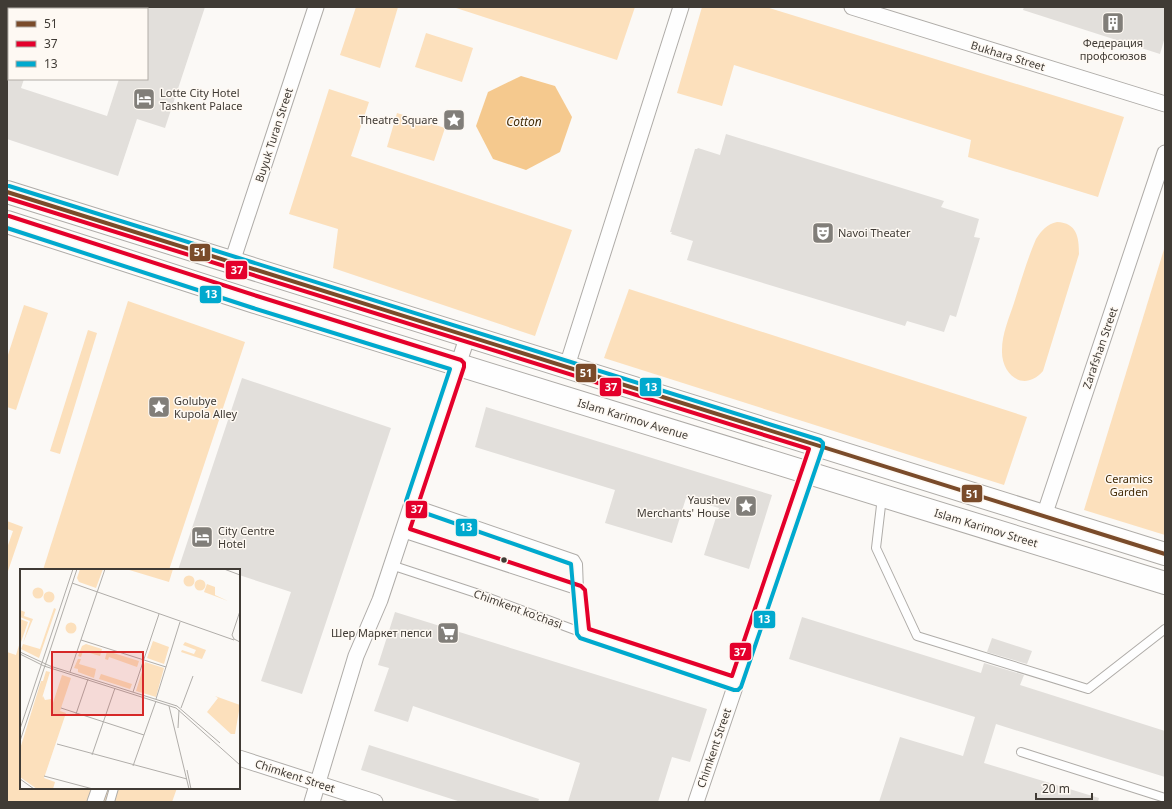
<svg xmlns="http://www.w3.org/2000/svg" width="1172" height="809" viewBox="0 0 1172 809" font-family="'Noto Sans',sans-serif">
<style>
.green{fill:#fce0bc}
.water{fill:#f5c98e}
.building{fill:#e2dfdb}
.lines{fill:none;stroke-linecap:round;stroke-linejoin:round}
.lane-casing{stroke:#afaca8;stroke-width:10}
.street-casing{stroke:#afaca8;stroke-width:17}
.secondary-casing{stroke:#afaca8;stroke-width:24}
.lane{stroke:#fefefe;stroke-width:8}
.street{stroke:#fefefe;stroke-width:15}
.secondary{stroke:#fefefe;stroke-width:22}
.bus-1-casing{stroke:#fef9f3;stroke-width:7}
.bus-2-casing{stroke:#fef9f3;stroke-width:7}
.bus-3-casing{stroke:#fef9f3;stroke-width:7}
.bus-1{stroke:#7a4b2a;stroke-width:4}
.bus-2{stroke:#e4002b;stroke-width:4}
.bus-3{stroke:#00a9ce;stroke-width:4}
.bus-dot{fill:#403b35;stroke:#fef9f3;stroke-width:1.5}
.labels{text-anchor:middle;stroke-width:3;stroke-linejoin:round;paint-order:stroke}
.poi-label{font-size:11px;fill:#403b35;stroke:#fef9f3;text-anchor:start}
.street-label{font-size:11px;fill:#403b35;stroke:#fef9f3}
.park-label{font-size:11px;fill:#432a05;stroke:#fef9f3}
.water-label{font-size:12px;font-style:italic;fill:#422a05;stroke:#fef9f3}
.inset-road{fill:none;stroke:#b0ada9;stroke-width:1}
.view{fill:#d62828;fill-opacity:0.15;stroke:#d62828;stroke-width:2}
.inset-edge{fill:none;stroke:#403b35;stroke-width:2}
.line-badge{stroke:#fef9f3;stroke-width:1.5}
.badge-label{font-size:11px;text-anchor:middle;font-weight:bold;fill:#fff}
</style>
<rect width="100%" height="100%" fill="#fbf9f6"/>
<g class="green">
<path d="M 356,7 L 398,7 L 380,68 L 340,55 Z"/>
<path d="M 453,7 L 635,7 L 617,60 Z"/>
<path d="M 702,7 L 766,7 L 1124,117 L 1098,197 L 968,157 L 971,140 L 734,65 L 722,106 L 677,93 Z"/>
<path d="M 426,33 L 473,48 L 462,82 L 415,67 Z"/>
<path d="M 329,89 L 369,102 L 351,156 L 572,230 L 535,336 L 333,268 L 338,229 L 289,214 Z"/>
<path d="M 397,113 L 445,128 L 434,161 L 387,147 Z"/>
<path d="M 1057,222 C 1077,223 1079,237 1079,254 L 1043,371 C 1024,393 1001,375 1002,350 C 1002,334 1009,318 1014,303 C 1021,281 1027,260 1036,239 C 1042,230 1047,224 1057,222 Z"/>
<path d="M 1165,246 L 1165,535 L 1084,510 Z"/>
<path d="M 629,289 L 1027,417 L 1004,485 L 604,358 Z"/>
<path d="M 128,301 L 245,342 L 169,570 L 43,570 Z"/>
<path d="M 24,305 L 48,313 L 16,410 L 7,407 L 7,358 Z"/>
<path d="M 88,330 L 97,333 L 60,454 L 50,451 Z"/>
<path d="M 7,521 L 23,527 L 7,574 L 7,548 L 13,531 L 7,529 Z"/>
<path d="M 21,639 L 21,788 L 177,788 L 172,802 L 7,802 L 7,652 L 16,655 Z"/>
</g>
<path class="water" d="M 521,76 L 555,86 L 572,117 L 560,152 L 526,170 L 493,159 L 476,126 L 488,92 Z"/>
<g class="building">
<path d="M 147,7 L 205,7 L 165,128 L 137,119 L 118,176 L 7,139 L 7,79 L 24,79 L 21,88 L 107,116 L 119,79 L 147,79 Z"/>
<path d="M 1024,7 L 1165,7 L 1165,37 L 1160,54 L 1023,10 Z"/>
<path d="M 726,134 L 944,201 L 941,207 L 979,219 L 974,237 L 980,238 L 956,317 L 950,315 L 944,332 L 907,321 L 905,326 L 687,260 L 693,241 L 671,234 L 672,232 L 670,232 L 695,149 L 697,149 L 698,148 L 720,155 Z"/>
<path d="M 242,378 L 391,428 L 302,694 L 261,681 L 291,592 L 239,575 L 239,570 L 178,570 Z"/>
<path d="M 486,407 L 772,495 L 749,569 L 704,555 L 719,508 L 686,498 L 672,543 L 605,523 L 615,490 L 475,447 Z"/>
<path d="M 395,612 L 707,709 L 690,762 L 672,757 L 658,802 L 568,802 L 580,763 L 413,706 L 408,722 L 374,711 L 389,668 L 378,665 Z"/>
<path d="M 802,617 L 981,673 L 984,663 L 1024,675 L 1020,685 L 1165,731 L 1165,777 L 996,724 L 984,763 L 1099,798 L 1098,802 L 879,802 L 900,737 L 963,756 L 975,717 L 789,659 Z"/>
<path d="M 992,638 L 1032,651 L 1027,664 L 987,652 Z"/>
<path d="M 369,745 L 539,799 L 538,802 L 461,802 L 361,770 Z"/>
</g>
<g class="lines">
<g class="lane-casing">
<g id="lane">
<path d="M 882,497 L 876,548 L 917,636 L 1088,689 L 1165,629"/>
<path d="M 412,503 L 575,559 L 578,564 L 579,591 L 583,633"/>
<path d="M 402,533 L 579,591"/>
<path d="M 391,565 L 473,592 L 583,633 L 736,684"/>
<path d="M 1021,752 L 1165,798"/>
<path d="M 110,802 L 114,788"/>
</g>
</g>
<g class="street-casing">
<g id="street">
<path d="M 852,7 L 1165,104"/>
<path d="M 232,262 L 316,7"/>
<path d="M 567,366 L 681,7"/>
<path d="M 1044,516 L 1165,153"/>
<path d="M 239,758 L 375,802"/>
<path d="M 95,802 L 100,788"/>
<path d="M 312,802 L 356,656 L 380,600 L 468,335"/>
<path d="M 696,802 L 817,445"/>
</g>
</g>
<g class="secondary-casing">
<g id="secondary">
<path d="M 7,192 L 1165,554"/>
<path d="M 7,222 L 255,302 L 1165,583"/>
</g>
</g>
<use href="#lane" class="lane"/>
<use href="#street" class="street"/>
<use href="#secondary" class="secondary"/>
<g class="bus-1-casing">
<path id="bus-1" d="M 7,192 L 1165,554"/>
</g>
<g class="bus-2-casing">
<path id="bus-2" d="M 7,198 L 809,449 L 732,676 L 589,629 L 585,590 L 581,586 L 410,529 L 464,367 L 464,363 L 461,360 L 257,296 L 9,216"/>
</g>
<g class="bus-3-casing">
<path id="bus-3" d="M 7,228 L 253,308 L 450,369 L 406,501 L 408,507 L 571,564 L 577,634 L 580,638 L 734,690 L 738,690 L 741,687 L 823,447 L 823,443 L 820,440 L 9,186"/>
</g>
<use href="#bus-1" class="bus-1"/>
<use href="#bus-2" class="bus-2"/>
<use href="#bus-3" class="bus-3"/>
</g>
<defs>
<g id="building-square" transform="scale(1.15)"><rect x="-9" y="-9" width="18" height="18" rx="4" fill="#817e79" stroke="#fef9f3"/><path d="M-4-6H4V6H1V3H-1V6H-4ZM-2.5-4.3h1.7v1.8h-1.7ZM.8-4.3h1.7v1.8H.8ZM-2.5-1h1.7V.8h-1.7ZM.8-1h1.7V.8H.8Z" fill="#fff"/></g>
<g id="hotel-square" transform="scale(1.15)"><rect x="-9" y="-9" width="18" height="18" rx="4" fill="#817e79" stroke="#fef9f3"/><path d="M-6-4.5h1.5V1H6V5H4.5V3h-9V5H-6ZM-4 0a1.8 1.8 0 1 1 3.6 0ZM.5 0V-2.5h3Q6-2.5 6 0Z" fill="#fff"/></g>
<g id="sight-square" transform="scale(1.15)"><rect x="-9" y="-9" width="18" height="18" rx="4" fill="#817e79" stroke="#fef9f3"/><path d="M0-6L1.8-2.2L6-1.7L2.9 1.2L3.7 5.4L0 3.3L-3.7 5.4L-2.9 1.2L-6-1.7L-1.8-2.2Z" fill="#fff"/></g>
<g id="theatre-square" transform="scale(1.15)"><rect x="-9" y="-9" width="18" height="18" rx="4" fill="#817e79" stroke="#fef9f3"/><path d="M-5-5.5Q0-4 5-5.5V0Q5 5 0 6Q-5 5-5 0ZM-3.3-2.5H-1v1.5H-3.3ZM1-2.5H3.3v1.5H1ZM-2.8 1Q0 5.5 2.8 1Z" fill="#fff"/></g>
<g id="supermarket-square" transform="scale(1.15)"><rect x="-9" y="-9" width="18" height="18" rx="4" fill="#817e79" stroke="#fef9f3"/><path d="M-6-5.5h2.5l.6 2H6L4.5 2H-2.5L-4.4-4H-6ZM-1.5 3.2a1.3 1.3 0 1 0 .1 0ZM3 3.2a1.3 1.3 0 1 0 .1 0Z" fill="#fff"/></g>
</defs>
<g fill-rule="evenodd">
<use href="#building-square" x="1113" y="23"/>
<use href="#hotel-square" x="144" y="99"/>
<use href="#sight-square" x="454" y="120"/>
<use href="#theatre-square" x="823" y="233"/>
<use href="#sight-square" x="159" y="407"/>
<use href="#sight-square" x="746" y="506"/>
<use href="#hotel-square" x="202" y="537"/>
<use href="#supermarket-square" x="448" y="633"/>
</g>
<circle class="bus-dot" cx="504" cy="560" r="3.5"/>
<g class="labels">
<g class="poi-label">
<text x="1113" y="47" text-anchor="middle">Федерация<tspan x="1113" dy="13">профсоюзов</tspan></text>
<text x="160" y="97">Lotte City Hotel<tspan x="160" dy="13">Tashkent Palace</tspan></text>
<text x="438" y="124" text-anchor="end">Theatre Square</text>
<text x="838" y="237">Navoi Theater</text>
<text x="174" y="405">Golubye<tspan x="174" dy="13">Kupola Alley</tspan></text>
<text x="730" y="504" text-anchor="end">Yaushev<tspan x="730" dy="13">Merchants' House</tspan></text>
<text x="218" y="535">City Centre<tspan x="218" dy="13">Hotel</tspan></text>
<text x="432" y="637" text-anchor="end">Шер Маркет пепси</text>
</g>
<g class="street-label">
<text transform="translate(1008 56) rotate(17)" y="4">Bukhara Street</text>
<text transform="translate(274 135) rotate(-72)" y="4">Buyuk Turan Street</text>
<text transform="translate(1100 348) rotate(-71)" y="4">Zarafshan Street</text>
<text transform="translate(633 419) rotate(17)" y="4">Islam Karimov Avenue</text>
<text transform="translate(986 528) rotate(17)" y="4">Islam Karimov Street</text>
<text transform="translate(518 609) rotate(20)" y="4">Chimkent ko'chasi</text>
<text transform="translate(714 748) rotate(-71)" y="4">Chimkent Street</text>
<text transform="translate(295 776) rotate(18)" y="4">Chimkent Street</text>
</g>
<g class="park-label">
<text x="1129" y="483">Ceramics<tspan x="1129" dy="13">Garden</tspan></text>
</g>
<g class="water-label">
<text x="524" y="126">Cotton</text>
</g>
</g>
<g transform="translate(20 569)">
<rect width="220" height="220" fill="#fbf9f6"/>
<path d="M 60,0 L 83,0 L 76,19 L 59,13 L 57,9 ZM 106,0 L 153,0 L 149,13 ZM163.5 12a5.5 5.5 0 1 1 11 0a5.5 5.5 0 1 1-11 0ZM174.5 16a5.5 5.5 0 1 1 11 0a5.5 5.5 0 1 1-11 0ZM 187,15 L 195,18 L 195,26 L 208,32 L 184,23 ZM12.5 24a5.5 5.5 0 1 1 11 0a5.5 5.5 0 1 1-11 0ZM23.5 28a5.5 5.5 0 1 1 11 0a5.5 5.5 0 1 1-11 0ZM 34,39 L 36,40 L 19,89 L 1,80 L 3,75 L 20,80 ZM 0,41 L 5,43 L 4,47 L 13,50 L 3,74 L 10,52 L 0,48 ZM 0,50 L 8,53 L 0,76 ZM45.5 59a5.5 5.5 0 1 1 11 0a5.5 5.5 0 1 1-11 0ZM 133,72 L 149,78 L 144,95 L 127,89 ZM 165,73 L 186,81 L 182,90 L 161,83 L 162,81 L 174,85 L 176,81 L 163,76 ZM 66,75 L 82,80 L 80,87 L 63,82 L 61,88 L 58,87 L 62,77 ZM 87,82 L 119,92 L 117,98 L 89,88 L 88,91 L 85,90 ZM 58,90 L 61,90 L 59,95 L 76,100 L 74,109 L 58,103 L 58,100 L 54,99 ZM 125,93 L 144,99 L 136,128 L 116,122 ZM 26,102 L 30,103 L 22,129 L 23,127 L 25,131 L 31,130 L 33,134 L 42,106 L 51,109 L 40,142 L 46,144 L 24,209 L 35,213 L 33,220 L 17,220 L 0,208 L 0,180 L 21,112 L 23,112 ZM 81,105 L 112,115 L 110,120 L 79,110 ZM 195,127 L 220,136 L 215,165 L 211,165 L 187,143 L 198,129 Z" fill="#fce0bc"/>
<path class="inset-road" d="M 204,0 L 220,6M 52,14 L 214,71M 220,42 L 212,66 L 214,70 L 220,73M 61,71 L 146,98M 0,83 L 30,97 L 157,137 L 200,174M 0,85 L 24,97 L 156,139 L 220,196M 50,103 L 85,0M 113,123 L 139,45M 136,130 L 160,53M 149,137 L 169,220M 41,139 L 124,166M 161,139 L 173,107M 56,145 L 68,110M 158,159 L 159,141M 0,160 L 53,0M 0,172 L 57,0M 37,175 L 167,210M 72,186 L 95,119M 113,197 L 136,132M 167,201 L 171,220M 24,207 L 73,220M 0,210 L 14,220"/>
<path class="view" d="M 32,83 L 123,83 L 123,146 L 32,146 Z"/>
<rect width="220" height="220" class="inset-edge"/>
</g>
<g class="line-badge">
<rect x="189" y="243" width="22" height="19" rx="4" fill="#7a4b2a"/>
<rect x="225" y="260" width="23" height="20" rx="4" fill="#e4002b"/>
<rect x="199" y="285" width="23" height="19" rx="4" fill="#00a9ce"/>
<rect x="575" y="363" width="22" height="20" rx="4" fill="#7a4b2a"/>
<rect x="639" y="377" width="23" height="20" rx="4" fill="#00a9ce"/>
<rect x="599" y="377" width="23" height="20" rx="4" fill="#e4002b"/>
<rect x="961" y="484" width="22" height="19" rx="4" fill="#7a4b2a"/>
<rect x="405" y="500" width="23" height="19" rx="4" fill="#e4002b"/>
<rect x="455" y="518" width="23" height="19" rx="4" fill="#00a9ce"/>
<rect x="753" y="610" width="23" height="19" rx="4" fill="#00a9ce"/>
<rect x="729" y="642" width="23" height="19" rx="4" fill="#e4002b"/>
</g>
<g class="badge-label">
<text x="200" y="256">51</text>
<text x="237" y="274">37</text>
<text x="211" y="298">13</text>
<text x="586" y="377">51</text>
<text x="651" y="391">13</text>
<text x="611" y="391">37</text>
<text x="972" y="498">51</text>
<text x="417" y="513">37</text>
<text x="466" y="531">13</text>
<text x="764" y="623">13</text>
<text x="740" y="656">37</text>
</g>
<rect width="1172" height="809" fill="none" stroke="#403b35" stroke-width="16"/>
<rect x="8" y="8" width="140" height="72" fill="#fef9f3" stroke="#b2ada7"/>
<rect x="16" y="21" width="20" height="6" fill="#7a4b2a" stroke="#b2ada7"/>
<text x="44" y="28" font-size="12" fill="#403b35">51</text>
<rect x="16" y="41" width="20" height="6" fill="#e4002b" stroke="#b2ada7"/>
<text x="44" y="48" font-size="12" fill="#403b35">37</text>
<rect x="16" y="61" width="20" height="6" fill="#00a9ce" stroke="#b2ada7"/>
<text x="44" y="68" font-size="12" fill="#403b35">13</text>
<path d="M1036 793v6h56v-6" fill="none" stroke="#403b35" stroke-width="2"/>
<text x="1042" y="793" font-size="12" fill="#403b35" stroke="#fef9f3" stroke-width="3" paint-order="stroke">20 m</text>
</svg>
